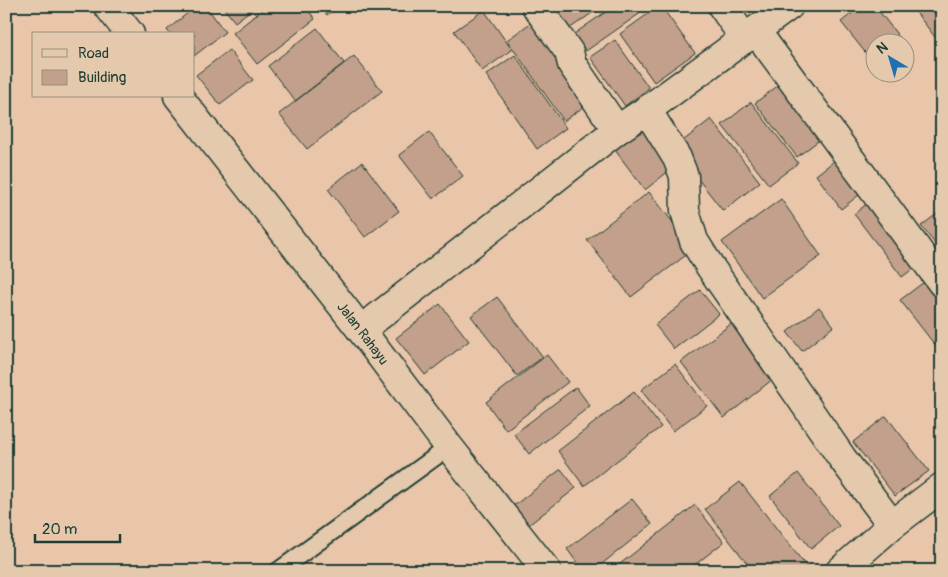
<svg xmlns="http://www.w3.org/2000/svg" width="948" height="577" viewBox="0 0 948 577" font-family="Pangolin,sans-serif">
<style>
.building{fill:#c2a08b;stroke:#1f3d34}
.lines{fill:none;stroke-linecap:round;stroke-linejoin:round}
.lane-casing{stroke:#1f3d34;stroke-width:20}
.street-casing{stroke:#1f3d34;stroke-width:31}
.lane{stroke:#e4c9ac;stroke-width:16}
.street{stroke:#e4c9ac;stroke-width:28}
.labels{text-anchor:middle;stroke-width:4.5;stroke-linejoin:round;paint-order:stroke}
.street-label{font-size:14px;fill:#1f3d34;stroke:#e4c9ac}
</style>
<rect width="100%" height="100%" fill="#e9c6aa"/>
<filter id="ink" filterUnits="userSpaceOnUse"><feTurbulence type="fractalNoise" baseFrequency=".02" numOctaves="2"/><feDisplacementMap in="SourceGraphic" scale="10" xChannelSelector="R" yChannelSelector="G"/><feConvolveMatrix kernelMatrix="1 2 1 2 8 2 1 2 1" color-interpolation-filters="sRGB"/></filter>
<g filter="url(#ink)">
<g class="building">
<path d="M 196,6 L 206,6 L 225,32 L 194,56 L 194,34 L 170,34 L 167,30 Z"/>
<path d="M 222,6 L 256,6 L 235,22 Z"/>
<path d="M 267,6 L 305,6 L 315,19 L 257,64 L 233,33 Z"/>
<path d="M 321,6 L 338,6 L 327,15 Z"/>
<path d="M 556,6 L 602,6 L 569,29 L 553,8 Z"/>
<path d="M 614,6 L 634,6 L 639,14 L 586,51 L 574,34 Z"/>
<path d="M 659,6 L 661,6 L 695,53 L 654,82 L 620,34 Z"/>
<path d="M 861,6 L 875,6 L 903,42 L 876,42 L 876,66 L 841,22 Z"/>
<path d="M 911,6 L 942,6 L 942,38 L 938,41 Z"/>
<path d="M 484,10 L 512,50 L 482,71 L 454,31 Z"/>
<path d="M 536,19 L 593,100 L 564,121 L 507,40 Z"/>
<path d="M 317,28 L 344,63 L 295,101 L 268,66 Z"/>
<path d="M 615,40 L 649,88 L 625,106 L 590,57 Z"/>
<path d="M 229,50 L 253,80 L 220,105 L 196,75 Z"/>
<path d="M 515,55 L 566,128 L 537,149 L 486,75 Z"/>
<path d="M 354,56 L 382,91 L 307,149 L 279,114 Z"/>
<path d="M 784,81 L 826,135 L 797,157 L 755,103 Z"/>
<path d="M 751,102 L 798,163 L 769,185 L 722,125 Z"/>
<path d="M 711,119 L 760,182 L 723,211 L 674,148 Z"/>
<path d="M 641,123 L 675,166 L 645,190 L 612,146 Z"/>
<path d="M 429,132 L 463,176 L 433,199 L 399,155 Z"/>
<path d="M 842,155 L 868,188 L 841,209 L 816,175 Z"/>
<path d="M 362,162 L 399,211 L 365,237 L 328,189 Z"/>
<path d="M 649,192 L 694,249 L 631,297 L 587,240 Z"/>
<path d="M 781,199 L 821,256 L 762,298 L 722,242 Z"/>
<path d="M 873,199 L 922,262 L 902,277 L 854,214 Z"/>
<path d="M 942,210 L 942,250 L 941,251 L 921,226 Z"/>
<path d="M 932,276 L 942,289 L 942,340 L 935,345 L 900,300 Z"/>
<path d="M 700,290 L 719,314 L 674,349 L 655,325 Z"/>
<path d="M 497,297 L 543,357 L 517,376 L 471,316 Z"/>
<path d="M 440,304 L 469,341 L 425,375 L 396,338 Z"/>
<path d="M 819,307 L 834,326 L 802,351 L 787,332 Z"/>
<path d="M 736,320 L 778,375 L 724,418 L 681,362 Z"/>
<path d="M 547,355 L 568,382 L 506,430 L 486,402 Z"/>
<path d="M 675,364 L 707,406 L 673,431 L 641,390 Z"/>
<path d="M 576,387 L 590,406 L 529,454 L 514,434 Z"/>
<path d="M 634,392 L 661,427 L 584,486 L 558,451 Z"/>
<path d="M 886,416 L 929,471 L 895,496 L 853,442 Z"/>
<path d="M 561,469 L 576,488 L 526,527 L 511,508 Z"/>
<path d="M 798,473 L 839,526 L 811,549 L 770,496 Z"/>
<path d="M 740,482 L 810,571 L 753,571 L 705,509 Z"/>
<path d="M 632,499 L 652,524 L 593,571 L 583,571 L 567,549 Z"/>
<path d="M 695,505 L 724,542 L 687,571 L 611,571 Z"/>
<path d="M 466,563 L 472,571 L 455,571 Z"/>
</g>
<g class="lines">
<g class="lane-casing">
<path id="lane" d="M 278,571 L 449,447"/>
</g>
<g class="street-casing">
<g id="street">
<path d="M 108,6 L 130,34"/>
<path d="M 536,6 L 569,52 L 572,64 L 617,130"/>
<path d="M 722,6 L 745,39"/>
<path d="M 756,31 L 942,283"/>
<path id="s1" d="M 178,96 L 361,330 L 449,447 L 547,571"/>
<path d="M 647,110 L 677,158 L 684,176 L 685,211 L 694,241 L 711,268 L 842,458 L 892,525"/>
<path d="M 361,330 L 617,130 L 647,110 L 789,6"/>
<path d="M 840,571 L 892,525 L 942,487"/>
</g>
</g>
<use href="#lane" class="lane"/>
<use href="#street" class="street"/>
</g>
</g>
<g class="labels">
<g class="street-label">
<text dy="5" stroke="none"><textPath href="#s1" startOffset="301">Jalan Rahayu</textPath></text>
</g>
</g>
<rect width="948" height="577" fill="none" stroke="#e4c9ac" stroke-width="25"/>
<rect x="12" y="12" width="923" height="552" fill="none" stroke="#1f3d34" stroke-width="2" filter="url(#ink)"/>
<rect x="32" y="32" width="162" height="65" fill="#e4c9ac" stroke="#95917c"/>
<rect x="42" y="49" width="25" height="8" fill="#e4c9ac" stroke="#95917c"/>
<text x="78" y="58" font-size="15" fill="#1f3d34">Road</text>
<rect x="42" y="70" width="25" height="15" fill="#c2a08b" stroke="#95917c"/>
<text x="78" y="82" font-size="15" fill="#1f3d34">Building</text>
<g transform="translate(890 58) rotate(322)"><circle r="24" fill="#e4c9ac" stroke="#95917c"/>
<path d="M0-4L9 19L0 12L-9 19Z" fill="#1f6fb2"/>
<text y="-8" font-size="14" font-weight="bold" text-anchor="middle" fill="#1f3d34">N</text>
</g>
<path d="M35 534v8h85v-8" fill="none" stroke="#1f3d34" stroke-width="2.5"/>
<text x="42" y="534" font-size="15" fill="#1f3d34" stroke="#e4c9ac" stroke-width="4" paint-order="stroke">20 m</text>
</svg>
